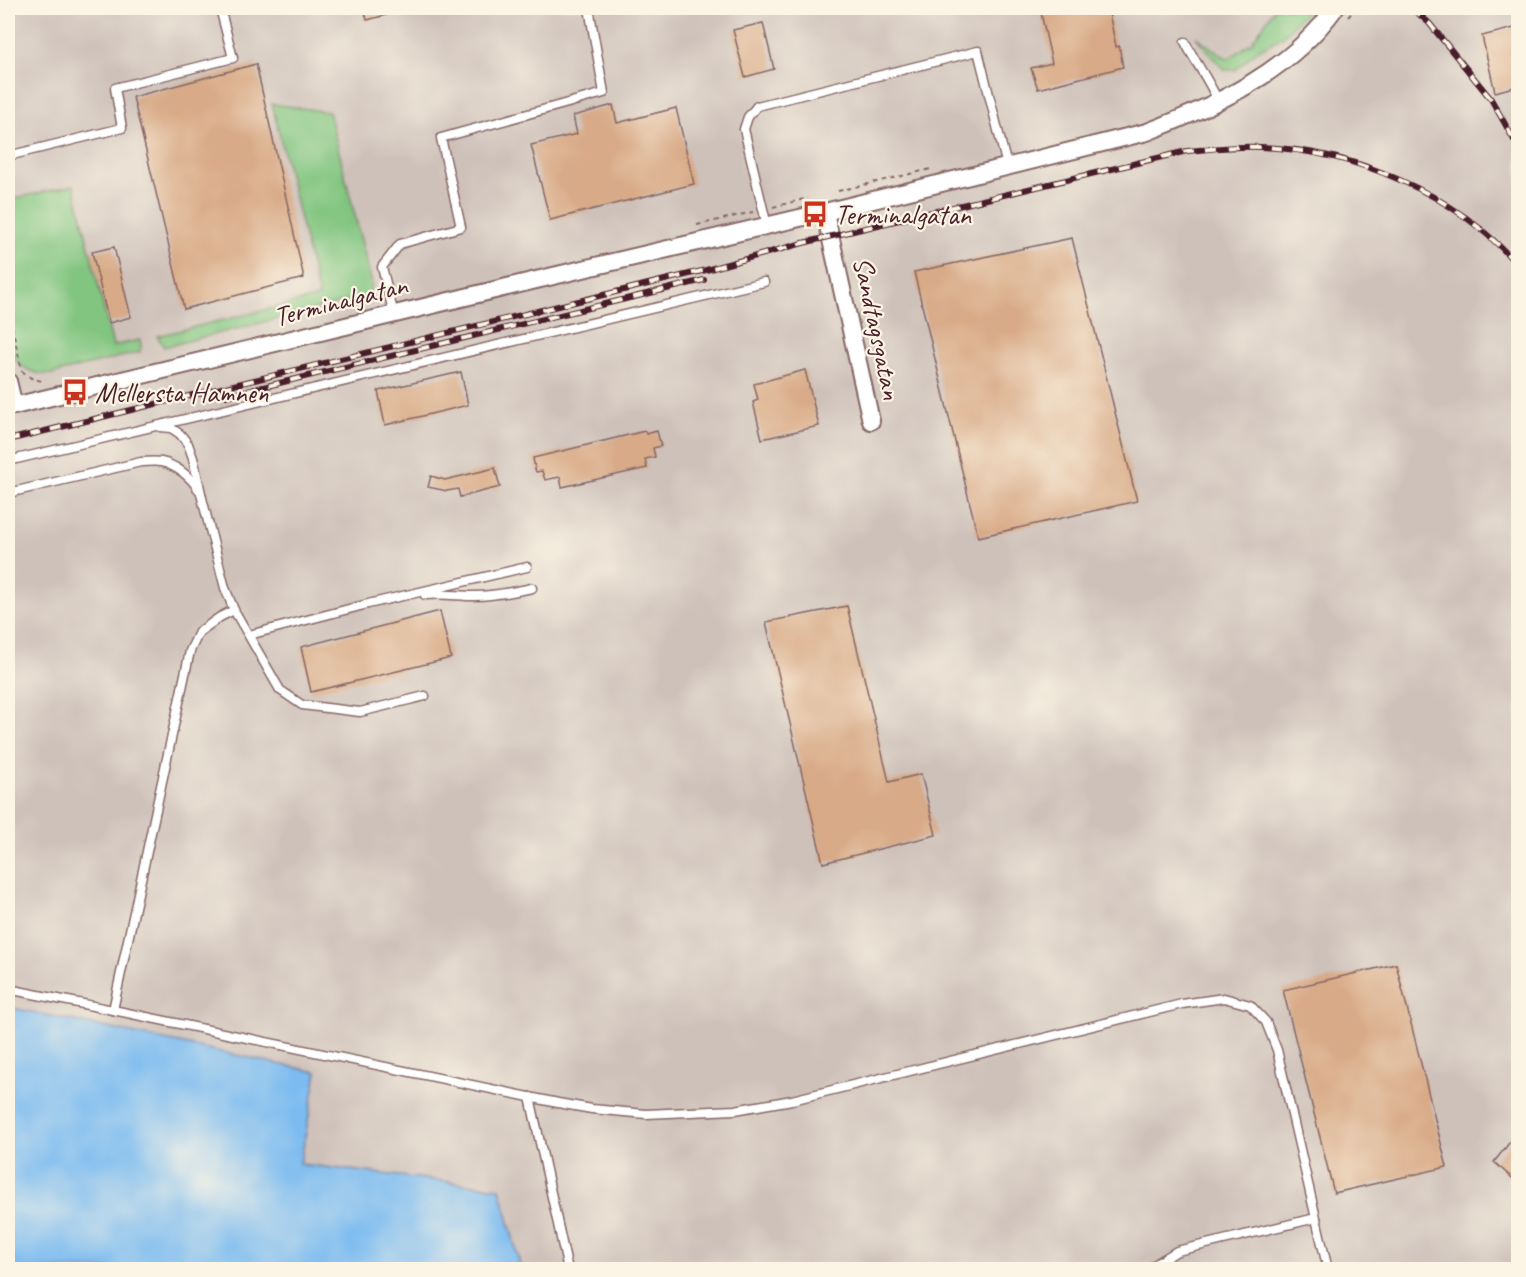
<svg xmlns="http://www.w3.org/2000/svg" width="1526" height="1277" viewBox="0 0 1526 1277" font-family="Caveat,sans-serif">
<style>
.industrial{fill:#cec1ba}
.green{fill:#81c580;stroke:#667256;stroke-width:1.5}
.water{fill:#7cbbf0;stroke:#636d8e;stroke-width:1.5}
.building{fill:#d8aa87}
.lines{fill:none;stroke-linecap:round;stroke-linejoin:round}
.service-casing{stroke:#856766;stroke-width:11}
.minor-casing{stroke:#856766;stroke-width:20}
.path{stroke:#856766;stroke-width:2;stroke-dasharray:4.5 4.5;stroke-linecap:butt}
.service{stroke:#fff;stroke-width:8}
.minor{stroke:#fff;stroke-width:16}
.rail-casing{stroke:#4a1f2b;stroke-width:6}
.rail{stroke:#fcf5e5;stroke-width:4;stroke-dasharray:11;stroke-linecap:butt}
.labels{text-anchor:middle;stroke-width:4.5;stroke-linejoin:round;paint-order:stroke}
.poi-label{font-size:28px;fill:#4a1f2b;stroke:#fcf5e5;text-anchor:start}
.street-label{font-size:28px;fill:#4a1f2b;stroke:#fcf5e5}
</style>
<rect width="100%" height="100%" fill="#fcf5e5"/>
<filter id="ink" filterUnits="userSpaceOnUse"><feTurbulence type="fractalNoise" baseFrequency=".0167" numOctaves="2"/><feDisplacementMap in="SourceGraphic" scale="12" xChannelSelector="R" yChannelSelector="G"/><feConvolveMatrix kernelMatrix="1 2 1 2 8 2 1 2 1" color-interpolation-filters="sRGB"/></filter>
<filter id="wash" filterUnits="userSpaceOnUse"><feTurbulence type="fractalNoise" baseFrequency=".008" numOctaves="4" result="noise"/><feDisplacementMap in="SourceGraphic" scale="24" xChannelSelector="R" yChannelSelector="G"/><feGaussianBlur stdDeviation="1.35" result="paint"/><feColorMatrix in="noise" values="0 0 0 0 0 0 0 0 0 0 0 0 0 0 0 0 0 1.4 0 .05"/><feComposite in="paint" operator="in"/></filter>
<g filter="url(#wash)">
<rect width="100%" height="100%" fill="#f2ecd3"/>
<path class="industrial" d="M 8,8 L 1518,8 L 1518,1269 L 521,1269 L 500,1188 L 300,1164 L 316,1072 L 8,1007 Z"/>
<g class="green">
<path d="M 1275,8 L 1310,8 L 1282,37 L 1255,52 L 1235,70 L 1224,70 L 1196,37 L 1228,59 L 1252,42 Z"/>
<path d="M 272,104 L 329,112 L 372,284 L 368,296 L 164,347 L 157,336 L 319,297 Z"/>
<path d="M 74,185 L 113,346 L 140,340 L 141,346 L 140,352 L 53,374 C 32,376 15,366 8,345 L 8,200 Z"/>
</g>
<path class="water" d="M 8,1007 L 317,1072 L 300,1164 L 500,1188 L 521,1269 L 8,1269 Z"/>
<g id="blocks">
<g class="building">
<path d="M 364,8 L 400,8 L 401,11 L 367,20 Z"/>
<path d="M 1063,8 L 1108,8 L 1116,47 L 1119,46 L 1123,67 L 1038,89 L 1031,68 L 1052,63 L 1041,13 Z"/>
<path d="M 763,23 L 774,69 L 745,77 L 733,30 Z"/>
<path d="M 1518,27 L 1518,86 L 1495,92 L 1482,36 Z"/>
<path d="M 256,64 L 304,278 L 184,309 L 133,97 Z"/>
<path d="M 613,105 L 617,123 L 676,108 L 694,184 L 550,220 L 531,145 L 577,134 L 573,116 Z"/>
<path d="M 1072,238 L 1137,501 L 978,537 L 914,272 Z"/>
<path d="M 114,247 L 131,317 L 109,323 L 92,252 Z"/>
<path d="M 805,370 L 819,426 L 762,439 L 753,402 L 758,400 L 754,384 Z"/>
<path d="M 461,372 L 468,405 L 385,425 L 378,391 Z"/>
<path d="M 645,431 L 646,434 L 657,431 L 661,446 L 653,448 L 655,457 L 645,459 L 647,468 L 562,487 L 560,477 L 545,480 L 542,471 L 536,472 L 535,469 L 533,458 Z"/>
<path d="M 495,468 L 500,487 L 460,497 L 458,489 L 447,491 L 428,487 L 431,476 L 445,480 Z"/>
<path d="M 847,606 L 889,782 L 921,774 L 936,835 L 823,863 L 766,622 Z"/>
<path d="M 440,611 L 451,658 L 311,692 L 301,647 Z"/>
<path d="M 1396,964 L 1447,1167 L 1334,1193 L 1283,990 Z"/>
<path d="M 1518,1132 L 1518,1183 L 1494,1162 Z"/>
</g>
</g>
</g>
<g filter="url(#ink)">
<use href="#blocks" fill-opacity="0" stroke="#856766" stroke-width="1.5"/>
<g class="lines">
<g class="service-casing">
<g id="service">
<path d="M 1185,42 C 1195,62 1209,80 1218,101"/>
<path d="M 8,156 L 122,128 L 115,88 L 233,58 L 220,8"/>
<path d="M 767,226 L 744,129 L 748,117 L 757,106 L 978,51 L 1007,166"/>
<path d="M 394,315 L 382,267 L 400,244 L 461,227 L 441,138 L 604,93 L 589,8"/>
<path d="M 160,427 L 171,428 L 180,434 L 188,444 L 193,458 L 203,502 L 225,588 L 234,610 L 280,690 L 302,705 L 360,712 L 425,696"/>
<path d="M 8,461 L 764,282"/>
<path d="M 8,493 L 141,462 C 147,462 155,461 161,462 C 176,465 191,477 198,489"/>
<path d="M 425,595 C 442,593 458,596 474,596 C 493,596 513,592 532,588"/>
<path d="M 249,635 L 368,604 L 527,567"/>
<path d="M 8,989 L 113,1010 L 190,651 L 199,632 L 220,617 L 234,610"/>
<path d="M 113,1010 L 558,1103 L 592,1109 L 646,1114 L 735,1110 L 792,1100 L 1182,1004 L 1224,998 L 1250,1005 L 1266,1022 L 1277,1050 L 1328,1270"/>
<path d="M 530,1097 L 568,1270"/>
<path d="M 1146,1270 L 1177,1251 L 1316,1218"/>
</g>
</g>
<g class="minor-casing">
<g id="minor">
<path d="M 825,212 L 871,421"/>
<path d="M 8,381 L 14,406 L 532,281 L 825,212 L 1147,132 C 1217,105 1290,71 1335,8"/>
</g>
</g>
<g class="path">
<path d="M 1348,17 L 1356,8"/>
<path d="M 838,191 L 931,169"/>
<path d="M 773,207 L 808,198"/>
<path d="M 697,225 L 753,212"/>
<path d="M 8,309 L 22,371 L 31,378 L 45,382"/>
</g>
<use href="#service" class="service"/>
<use href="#minor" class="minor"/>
<g class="rail-casing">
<g id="rail">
<path d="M 1412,8 L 1429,23 L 1491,99 L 1518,147"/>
<path d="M 226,396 L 704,280"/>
<path d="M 8,440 L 706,270 L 803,243 L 1187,151 C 1211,149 1235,146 1260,147 C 1353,150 1458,194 1518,266"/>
</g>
</g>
<use href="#rail" class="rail"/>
</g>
</g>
<defs>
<g id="bus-bare" transform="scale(2.07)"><path d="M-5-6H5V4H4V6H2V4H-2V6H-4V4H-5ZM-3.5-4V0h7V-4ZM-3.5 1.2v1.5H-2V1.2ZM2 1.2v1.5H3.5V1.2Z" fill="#c8321e" stroke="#fcf5e5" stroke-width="2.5" paint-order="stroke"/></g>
</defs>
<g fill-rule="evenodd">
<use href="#bus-bare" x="815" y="214"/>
<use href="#bus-bare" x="75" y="392"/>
</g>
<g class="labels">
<g class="poi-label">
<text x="835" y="224">Terminalgatan</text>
<text x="95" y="402">Mellersta Hamnen</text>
</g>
<g class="street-label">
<text transform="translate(340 300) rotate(-14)" y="10">Terminalgatan</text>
<text transform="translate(878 328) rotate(78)" y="10">Sandtagsgatan</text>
</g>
</g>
<rect width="1526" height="1277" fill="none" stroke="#fcf5e5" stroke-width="30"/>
</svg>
